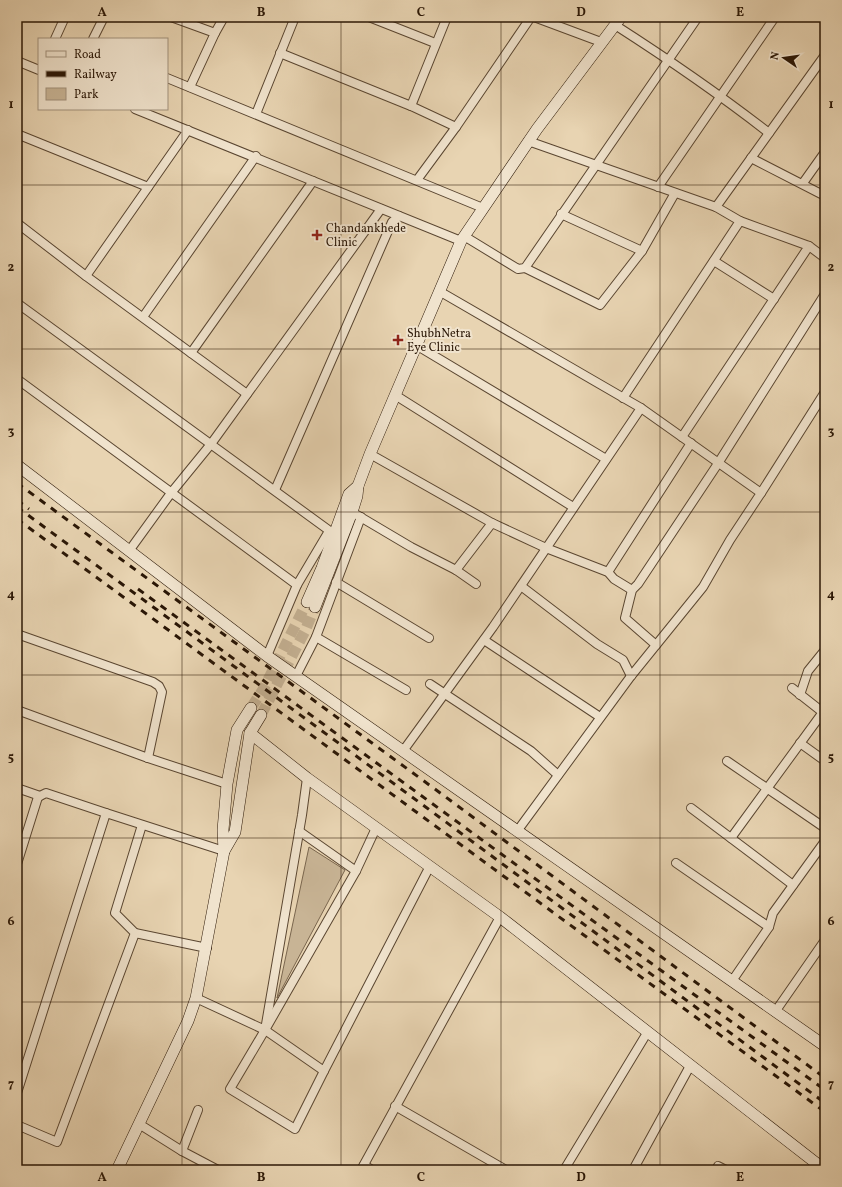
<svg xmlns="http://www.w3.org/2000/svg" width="842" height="1187" viewBox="0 0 842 1187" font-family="Vollkorn,serif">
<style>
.green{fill:#c8b495;stroke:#7a664e}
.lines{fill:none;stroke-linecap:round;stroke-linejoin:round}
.secondary-tunnel{stroke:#c2ae90;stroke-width:11;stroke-dasharray:11 5.5;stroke-linecap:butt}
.street-casing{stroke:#5a4631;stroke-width:10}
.secondary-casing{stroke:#2b1706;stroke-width:12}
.street{stroke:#f0e3cd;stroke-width:8}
.secondary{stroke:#f0e3cd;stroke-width:11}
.rail{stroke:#2b1706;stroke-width:3;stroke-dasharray:7 7;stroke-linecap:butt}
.grid{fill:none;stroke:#2b1706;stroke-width:1;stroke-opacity:0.55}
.poi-dot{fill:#8f2418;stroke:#f0e3cd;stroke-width:1.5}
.labels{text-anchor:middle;stroke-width:4;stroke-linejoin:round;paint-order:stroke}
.poi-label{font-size:12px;fill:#2b1706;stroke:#f0e3cd;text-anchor:start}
.neatline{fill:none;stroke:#2b1706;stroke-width:1.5}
.grid-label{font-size:13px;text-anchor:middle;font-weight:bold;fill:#2b1706}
</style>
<rect width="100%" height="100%" fill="#e8d4b2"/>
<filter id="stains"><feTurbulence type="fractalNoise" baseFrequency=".005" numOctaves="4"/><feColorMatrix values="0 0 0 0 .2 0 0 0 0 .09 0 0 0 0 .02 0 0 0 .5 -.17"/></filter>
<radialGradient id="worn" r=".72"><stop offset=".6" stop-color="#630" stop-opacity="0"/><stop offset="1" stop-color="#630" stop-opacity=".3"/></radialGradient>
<path class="green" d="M 309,847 L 345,870 L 277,998 Z"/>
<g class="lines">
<g class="secondary-tunnel">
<path d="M 251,708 L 264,688 L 307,602"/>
<path d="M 261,715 L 305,631 L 315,607"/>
</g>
<g class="street-casing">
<g id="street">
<path d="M 171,17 L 215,33 L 190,87"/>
<path d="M 369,17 L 435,43"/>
<path d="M 534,17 L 601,42"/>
<path d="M 615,25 C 668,59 719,94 769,133"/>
<path d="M 215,33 L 224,17"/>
<path d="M 55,39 L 65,17"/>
<path d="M 93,39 L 104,17"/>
<path d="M 280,53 L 411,106 L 447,17"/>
<path d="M 17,61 L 39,70"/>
<path d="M 167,78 L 483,208"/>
<path d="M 411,106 L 456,127 L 417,180"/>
<path d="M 135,109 L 461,241"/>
<path d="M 256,114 L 295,17"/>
<path d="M 456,127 L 531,17"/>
<path d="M 17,134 L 148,187"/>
<path d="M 528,141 L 716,207 L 740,221"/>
<path d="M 751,158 L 825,196"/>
<path d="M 803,183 L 825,152"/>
<path d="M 658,187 L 775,17"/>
<path d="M 716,207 L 825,55"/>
<path d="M 561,214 L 642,251"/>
<path d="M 17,223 L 86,276 L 247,394"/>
<path d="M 464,236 L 518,269 L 525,268 L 698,17"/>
<path d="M 809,246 L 825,258"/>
<path d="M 714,261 L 774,299"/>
<path d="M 525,268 L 600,305 L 642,251 L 675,193"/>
<path d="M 86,276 L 188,130"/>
<path d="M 439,291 L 641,408 L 761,493 L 730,540 L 703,587 L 631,676 L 518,830"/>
<path d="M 17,303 L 334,534"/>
<path d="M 143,317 L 256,156"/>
<path d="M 416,345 L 606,459"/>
<path d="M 191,353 L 313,181"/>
<path d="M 17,379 L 297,585"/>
<path d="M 395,395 L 573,507"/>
<path d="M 623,398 L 740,221 L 809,246 L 682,437"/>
<path d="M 370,454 L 492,523"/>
<path d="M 275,490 L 392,222 L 399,216"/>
<path d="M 761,493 L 825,392"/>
<path d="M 357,515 L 411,547 L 456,570 L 476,584"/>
<path d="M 129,551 L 171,493 L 211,444 L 381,209"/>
<path d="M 456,570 L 492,523 L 546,548 L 608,572 L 614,579 L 632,590"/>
<path d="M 608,572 L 691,443"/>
<path d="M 336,582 L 429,638"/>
<path d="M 521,586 L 597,644 L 623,660 L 631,676"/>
<path d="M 17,634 L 153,682 L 159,686 L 162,692 L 148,758"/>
<path d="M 316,637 L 406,690"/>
<path d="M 484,640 L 600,717"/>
<path d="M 656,645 L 625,618 L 632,590 L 638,584 L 717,465 L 825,294"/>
<path d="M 267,656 L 297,585 L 329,531"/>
<path d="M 296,676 L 316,637 L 361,517"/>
<path d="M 430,684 L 531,751 L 558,775"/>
<path d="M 792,688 L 825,714"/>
<path d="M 800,695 L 808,671 L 825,650"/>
<path d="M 17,710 L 148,758 L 227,784"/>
<path d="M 800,743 L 825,761"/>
<path d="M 403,751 L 493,627 L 641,408"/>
<path d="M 727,761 L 825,828"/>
<path d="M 307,778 L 302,815 L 265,1030 L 230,1089 L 295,1129 L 324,1071"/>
<path d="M 17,788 L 40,796"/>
<path d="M 691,808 L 793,885"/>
<path d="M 299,831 L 356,871"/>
<path d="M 731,838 L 823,712"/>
<path d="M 676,863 L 769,927"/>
<path d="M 17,864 L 38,797 L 46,793 L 106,813"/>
<path d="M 135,933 L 207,948"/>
<path d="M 732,981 L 769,927 L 773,913 L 825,841"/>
<path d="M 196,998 L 265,1030 L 356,871 L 376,828"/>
<path d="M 775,1012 L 825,940"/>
<path d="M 265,1030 L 324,1071 L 430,866"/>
<path d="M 17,1093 L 106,813 L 224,851"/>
<path d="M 395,1106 L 506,1170"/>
<path d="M 198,1110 L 182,1151 L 218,1170"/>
<path d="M 139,1124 L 182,1151"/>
<path d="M 17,1125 L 57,1142 L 135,933 L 115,913 L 142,825"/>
<path d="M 364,1165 L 372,1170"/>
<path d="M 361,1170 L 500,917"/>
<path d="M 564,1170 L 647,1033"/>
<path d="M 633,1170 L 690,1066"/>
<path d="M 716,1170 L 718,1166 L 726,1170"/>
</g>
</g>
<g class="secondary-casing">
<g id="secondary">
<path d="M 17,465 L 267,656 L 825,1046"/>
<path d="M 307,602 L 322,568 L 349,494 L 358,486"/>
<path d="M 315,607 L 352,512 L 357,496 L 358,486 L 370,454 L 461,241 L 537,129 L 621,17"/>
<path d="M 250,733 L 307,778 L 500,917 L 825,1170"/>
<path d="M 224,851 L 235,832 L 250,733 L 261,715"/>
<path d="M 117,1170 L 188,1021 L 196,998 L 224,851 L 223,830 L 227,784 L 237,730 L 251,708"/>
</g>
</g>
<use href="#street" class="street"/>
<use href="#secondary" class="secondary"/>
<g class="rail">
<path d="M 17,483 L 443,795 L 825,1078"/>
<path d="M 17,500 L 29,509"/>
<path d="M 17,507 L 427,808 L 825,1103"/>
<path d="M 17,519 L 825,1112"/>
<path d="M 138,589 L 825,1090"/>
</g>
</g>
<path class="grid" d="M 182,17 L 182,1170M 341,17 L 341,1170M 501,17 L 501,1170M 660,17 L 660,1170M 17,185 L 825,185M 17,349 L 825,349M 17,512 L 825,512M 17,675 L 825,675M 17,838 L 825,838M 17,1002 L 825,1002"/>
<g class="poi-dot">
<path d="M315 229h4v4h4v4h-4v4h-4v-4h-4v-4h4z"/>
<path d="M396 334h4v4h4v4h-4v4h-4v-4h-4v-4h4z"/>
</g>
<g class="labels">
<g class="poi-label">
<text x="326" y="232">Chandankhede<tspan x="326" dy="14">Clinic</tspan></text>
<text x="407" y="337">ShubhNetra<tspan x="407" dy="14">Eye Clinic</tspan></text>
</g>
</g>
<rect width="842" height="1187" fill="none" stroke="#e8d4b2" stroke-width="44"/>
<rect x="38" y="38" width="130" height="72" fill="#f0e3cd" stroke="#a1917d"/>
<rect x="46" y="51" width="20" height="6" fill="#f0e3cd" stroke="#a1917d"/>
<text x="74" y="58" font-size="12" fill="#2b1706">Road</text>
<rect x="46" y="71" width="20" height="6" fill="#2b1706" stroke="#a1917d"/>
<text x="74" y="78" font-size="12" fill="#2b1706">Railway</text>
<rect x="46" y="88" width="20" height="12" fill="#c8b495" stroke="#a1917d"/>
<text x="74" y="98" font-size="12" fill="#2b1706">Park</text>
<g transform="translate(784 58) rotate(283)" stroke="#f0e3cd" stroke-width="3" paint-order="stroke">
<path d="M0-3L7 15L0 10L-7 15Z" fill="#2b1706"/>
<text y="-6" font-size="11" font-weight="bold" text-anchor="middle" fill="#2b1706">N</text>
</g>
<rect x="22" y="22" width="798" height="1143" class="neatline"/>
<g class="grid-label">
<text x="102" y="16">A</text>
<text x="261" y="16">B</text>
<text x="421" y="16">C</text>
<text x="581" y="16">D</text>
<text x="740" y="16">E</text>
<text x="11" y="108">1</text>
<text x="831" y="108">1</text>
<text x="11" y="271">2</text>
<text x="831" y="271">2</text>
<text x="11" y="435">3</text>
<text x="831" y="435">3</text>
<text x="11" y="598">4</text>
<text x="831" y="598">4</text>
<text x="11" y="761">5</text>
<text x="831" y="761">5</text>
<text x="11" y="925">6</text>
<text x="831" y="925">6</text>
<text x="11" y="1088">7</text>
<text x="831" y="1088">7</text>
<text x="102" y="1181">A</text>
<text x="261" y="1181">B</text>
<text x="421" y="1181">C</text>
<text x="581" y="1181">D</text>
<text x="740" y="1181">E</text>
</g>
<rect width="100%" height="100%" filter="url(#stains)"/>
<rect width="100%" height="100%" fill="url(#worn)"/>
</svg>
